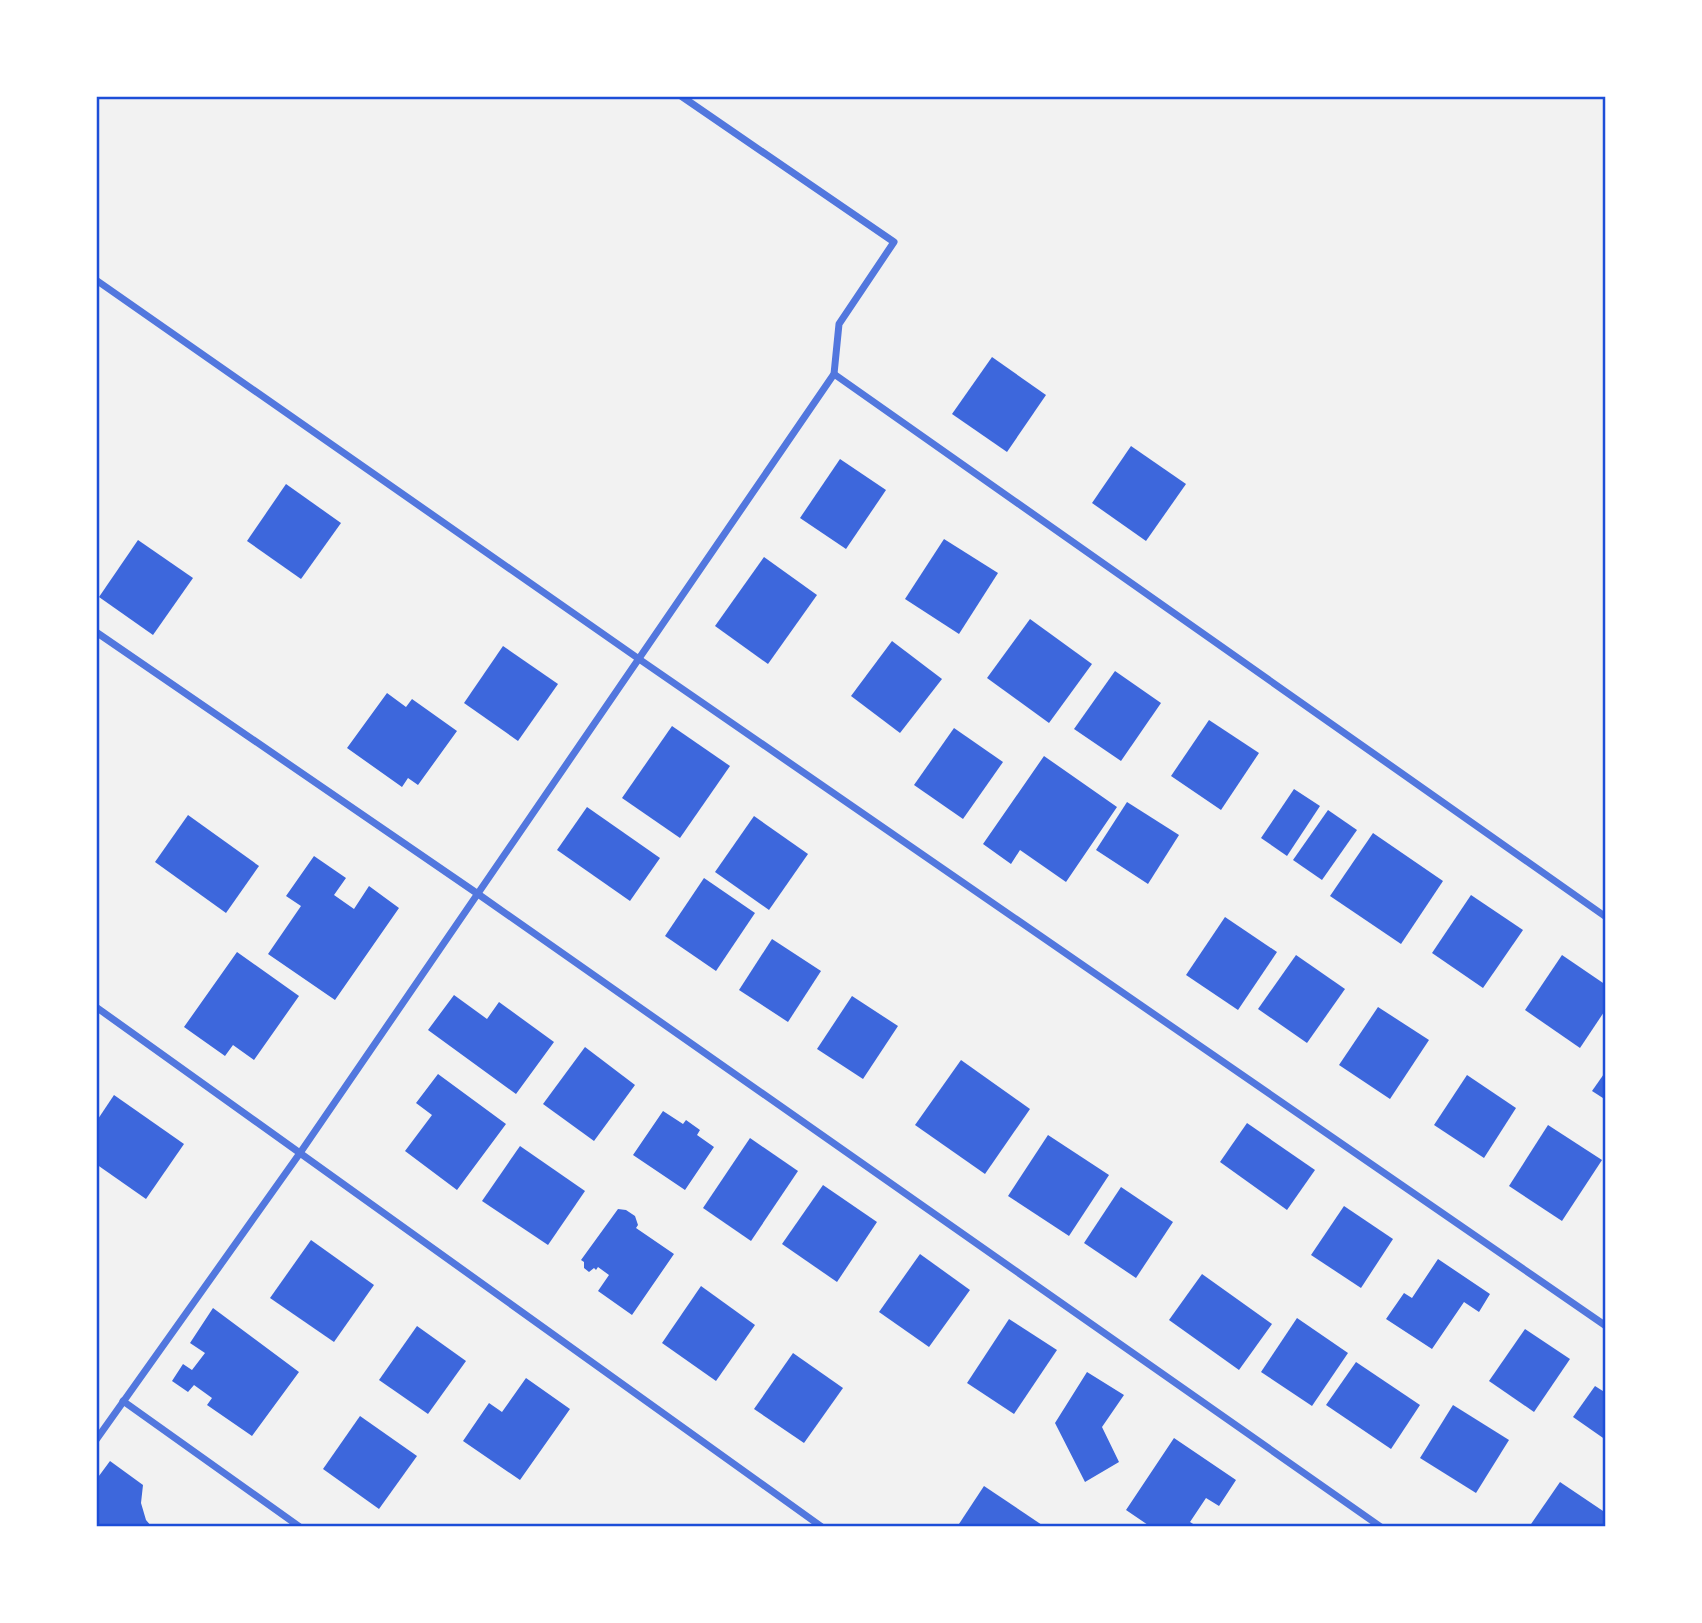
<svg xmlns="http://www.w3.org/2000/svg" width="1702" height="1623" viewBox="0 0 1702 1623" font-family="'Golos Text',sans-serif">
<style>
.building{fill:#3d67dc}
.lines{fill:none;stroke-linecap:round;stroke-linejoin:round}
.minor{stroke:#5277de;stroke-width:7}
.neatline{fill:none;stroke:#1d4ed8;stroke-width:2.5}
</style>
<rect width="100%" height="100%" fill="#f2f2f2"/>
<g class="building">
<path d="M 992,357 L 1046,395 L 1007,452 L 952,414 Z"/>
<path d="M 1131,446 L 1186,484 L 1146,541 L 1092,503 Z"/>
<path d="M 840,459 L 886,490 L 846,549 L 800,518 Z"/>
<path d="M 286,484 L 341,523 L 301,579 L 247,541 Z"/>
<path d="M 944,539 L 998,573 L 959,634 L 905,599 Z"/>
<path d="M 138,540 L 193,578 L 153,635 L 99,597 Z"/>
<path d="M 764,557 L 817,595 L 768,664 L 715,626 Z"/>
<path d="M 1030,619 L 1092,664 L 1049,723 L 987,678 Z"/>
<path d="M 892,641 L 942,679 L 900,733 L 851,696 Z"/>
<path d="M 503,646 L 558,684 L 518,741 L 464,703 Z"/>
<path d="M 1115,671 L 1161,703 L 1121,761 L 1074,729 Z"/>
<path d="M 387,693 L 406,707 L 412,699 L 457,731 L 418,785 L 408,778 L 402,787 L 347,748 Z"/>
<path d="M 1209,720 L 1259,753 L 1221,810 L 1171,776 Z"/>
<path d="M 672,726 L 730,766 L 680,838 L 622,798 Z"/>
<path d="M 954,728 L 1003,762 L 963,819 L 914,785 Z"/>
<path d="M 1044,756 L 1117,807 L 1066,882 L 1020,850 L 1011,864 L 983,844 Z"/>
<path d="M 1294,789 L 1320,806 L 1287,856 L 1261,838 Z"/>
<path d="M 1127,802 L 1179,835 L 1148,884 L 1096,850 Z"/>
<path d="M 587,807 L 660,858 L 630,901 L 557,850 Z"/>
<path d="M 1328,810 L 1357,830 L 1322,880 L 1293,860 Z"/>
<path d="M 188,815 L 259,866 L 226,913 L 155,862 Z"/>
<path d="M 754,816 L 808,854 L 769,910 L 715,872 Z"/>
<path d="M 1373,833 L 1443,881 L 1401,944 L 1330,896 Z"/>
<path d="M 314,856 L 346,878 L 334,895 L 354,909 L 369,886 L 399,908 L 335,1000 L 268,954 L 301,906 L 286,896 Z"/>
<path d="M 704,878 L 755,913 L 716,971 L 665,936 Z"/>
<path d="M 1471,895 L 1523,930 L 1483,988 L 1432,953 Z"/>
<path d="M 1225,917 L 1277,952 L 1238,1010 L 1186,975 Z"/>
<path d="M 772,939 L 821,971 L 788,1022 L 739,990 Z"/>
<path d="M 237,952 L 299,996 L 254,1060 L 233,1045 L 225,1056 L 184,1027 Z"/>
<path d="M 1296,955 L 1345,989 L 1307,1043 L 1258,1009 Z"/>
<path d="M 1562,955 L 1606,985 L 1606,1009 L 1580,1048 L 1525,1010 Z"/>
<path d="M 454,995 L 487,1019 L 499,1002 L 554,1042 L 516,1094 L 428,1030 Z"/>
<path d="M 852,996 L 898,1026 L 863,1079 L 817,1049 Z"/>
<path d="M 1378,1007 L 1429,1040 L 1390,1099 L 1339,1065 Z"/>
<path d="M 585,1047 L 635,1085 L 594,1141 L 543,1104 Z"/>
<path d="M 961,1060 L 1030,1109 L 985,1174 L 915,1125 Z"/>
<path d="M 1606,1071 L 1606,1100 L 1592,1091 Z"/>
<path d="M 438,1074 L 506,1124 L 457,1190 L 405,1151 L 432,1115 L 416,1103 Z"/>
<path d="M 1467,1075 L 1516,1108 L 1484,1158 L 1434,1125 Z"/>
<path d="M 114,1095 L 184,1144 L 146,1199 L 96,1164 L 96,1122 Z"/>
<path d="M 663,1111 L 683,1124 L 686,1120 L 700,1130 L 697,1135 L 714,1147 L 685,1190 L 633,1155 Z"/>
<path d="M 1247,1123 L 1315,1170 L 1287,1210 L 1220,1162 Z"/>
<path d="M 1548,1125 L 1602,1160 L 1562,1221 L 1509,1186 Z"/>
<path d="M 1048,1135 L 1109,1175 L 1069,1236 L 1008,1196 Z"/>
<path d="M 750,1138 L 798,1171 L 751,1241 L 703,1208 Z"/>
<path d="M 520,1146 L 585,1191 L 548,1245 L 482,1201 Z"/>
<path d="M 823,1185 L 877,1222 L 837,1282 L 782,1244 Z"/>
<path d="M 1121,1187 L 1173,1222 L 1136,1278 L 1084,1243 Z"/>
<path d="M 1344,1206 L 1393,1239 L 1361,1288 L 1311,1255 Z"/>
<path d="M 618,1209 L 626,1210 L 635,1216 L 638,1225 L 636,1228 L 674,1254 L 632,1315 L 598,1291 L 609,1275 L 598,1267 L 596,1270 L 594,1268 L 589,1272 L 584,1268 L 584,1262 L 581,1260 Z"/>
<path d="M 311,1240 L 374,1285 L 334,1342 L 270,1298 Z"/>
<path d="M 920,1254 L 970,1290 L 929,1347 L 879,1312 Z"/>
<path d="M 1438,1259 L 1490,1294 L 1479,1312 L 1464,1302 L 1432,1349 L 1386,1319 L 1404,1293 L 1412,1298 Z"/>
<path d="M 1202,1274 L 1272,1324 L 1239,1370 L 1169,1320 Z"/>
<path d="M 701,1286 L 755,1325 L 716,1381 L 662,1343 Z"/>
<path d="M 213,1308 L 299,1372 L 252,1436 L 207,1405 L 212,1398 L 194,1385 L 188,1392 L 172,1381 L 183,1364 L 192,1370 L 205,1353 L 190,1343 Z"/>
<path d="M 1297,1318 L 1348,1353 L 1312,1406 L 1261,1372 Z"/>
<path d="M 1009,1319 L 1057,1350 L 1014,1414 L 967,1383 Z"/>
<path d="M 417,1326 L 466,1361 L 428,1414 L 379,1380 Z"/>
<path d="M 1525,1329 L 1570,1359 L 1534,1412 L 1489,1381 Z"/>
<path d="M 793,1353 L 843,1388 L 804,1443 L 754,1409 Z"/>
<path d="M 1356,1362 L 1420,1405 L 1391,1449 L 1326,1405 Z"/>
<path d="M 1087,1372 L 1124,1395 L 1102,1427 L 1119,1462 L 1085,1482 L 1055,1423 Z"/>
<path d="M 526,1378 L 570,1409 L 520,1480 L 463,1441 L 489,1403 L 502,1412 Z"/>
<path d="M 1595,1386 L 1606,1393 L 1606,1440 L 1573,1417 Z"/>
<path d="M 1453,1405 L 1509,1440 L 1476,1493 L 1420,1458 Z"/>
<path d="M 360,1416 L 417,1456 L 379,1509 L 323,1469 Z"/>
<path d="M 1174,1438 L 1236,1480 L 1219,1506 L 1206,1498 L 1190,1522 L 1198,1527 L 1151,1527 L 1126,1510 Z"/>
<path d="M 110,1461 L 143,1485 L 141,1503 L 146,1520 L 152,1527 L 96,1527 L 96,1480 Z"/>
<path d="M 1560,1482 L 1606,1513 L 1606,1527 L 1529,1527 Z"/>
<path d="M 984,1486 L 1045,1527 L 957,1527 Z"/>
</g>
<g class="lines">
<g class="minor">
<path d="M 96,280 L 639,659 L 1606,1326"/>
<path d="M 834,374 L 1606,917"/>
<path d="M 96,632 L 478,894 L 1381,1527"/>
<path d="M 96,1007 L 822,1527"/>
<path d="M 123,1401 L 300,1527"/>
<path d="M 96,1440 L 300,1153 L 834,374 L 839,324 L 894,242 L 681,96"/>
</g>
</g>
<rect width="1702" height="1623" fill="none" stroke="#ffffff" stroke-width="196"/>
<rect x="98" y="98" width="1506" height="1427" class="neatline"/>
</svg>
